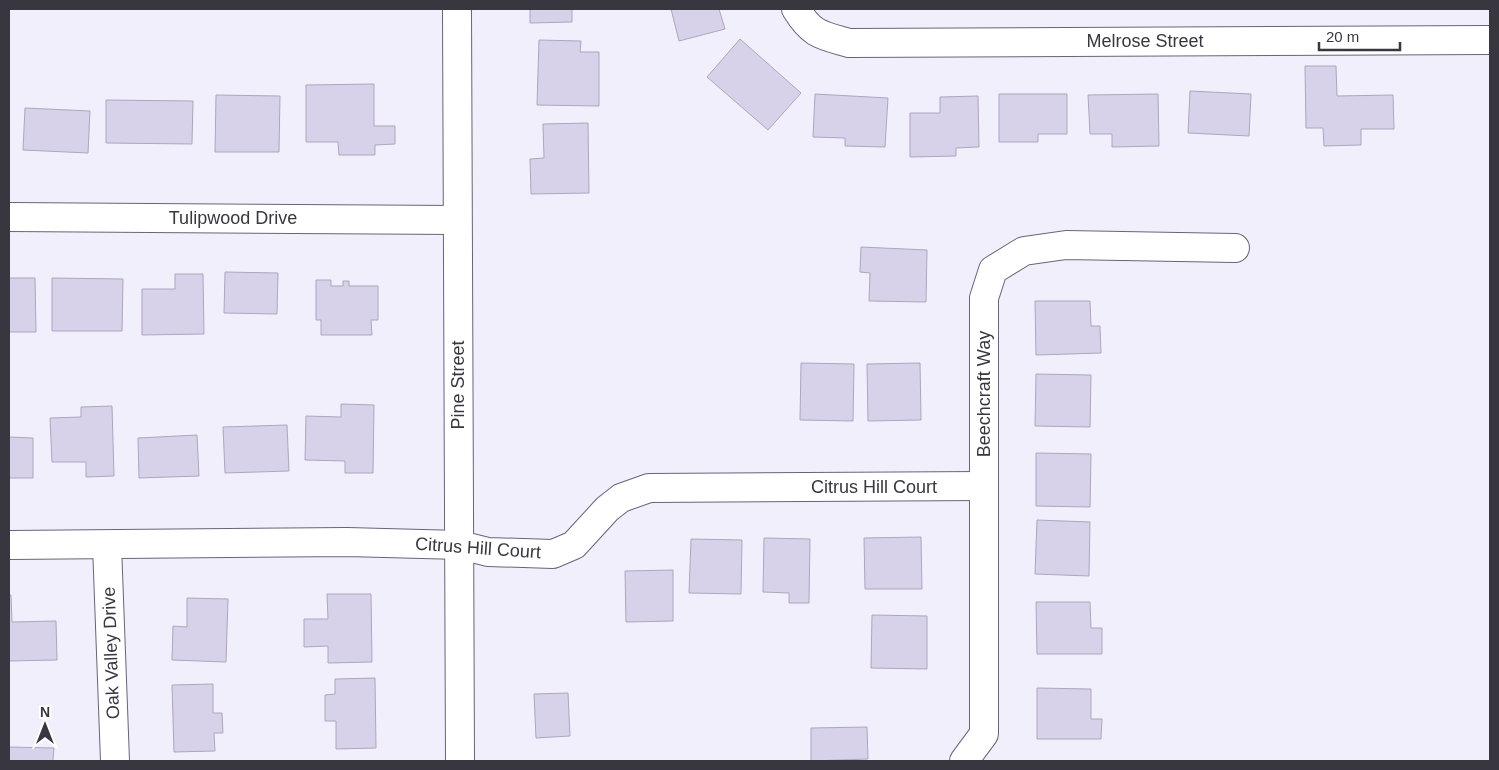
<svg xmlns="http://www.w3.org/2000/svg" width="1499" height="770" viewBox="0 0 1499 770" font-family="Helvetica,sans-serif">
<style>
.building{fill:#d7d1e9;stroke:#ada6bd}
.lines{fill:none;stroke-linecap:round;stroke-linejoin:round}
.minor-casing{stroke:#696378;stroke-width:30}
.minor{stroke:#fff;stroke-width:28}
.labels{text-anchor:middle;stroke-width:5;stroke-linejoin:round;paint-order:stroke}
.street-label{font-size:18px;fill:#38363f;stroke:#fff}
</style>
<rect width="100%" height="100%" fill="#f2effd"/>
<g class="building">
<path d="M 530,9 L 572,9 L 572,22 L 530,23 Z"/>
<path d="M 671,9 L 719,9 L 725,29 L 679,41 Z"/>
<path d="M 740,39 L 801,93 L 768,130 L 707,77 Z"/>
<path d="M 539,40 L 581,41 L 580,52 L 599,52 L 599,106 L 537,105 Z"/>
<path d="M 1305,66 L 1336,66 L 1337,96 L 1393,95 L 1394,129 L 1361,129 L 1361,145 L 1324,146 L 1323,128 L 1306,128 Z"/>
<path d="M 374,84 L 374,126 L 395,126 L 395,144 L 375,145 L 375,155 L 339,155 L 338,142 L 306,142 L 306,85 Z"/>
<path d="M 1190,91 L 1251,94 L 1249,136 L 1188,133 Z"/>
<path d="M 815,94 L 888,98 L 885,147 L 845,146 L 845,138 L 813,137 Z"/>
<path d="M 999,94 L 1067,94 L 1067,134 L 1038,134 L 1038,142 L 999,142 Z"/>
<path d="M 1158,94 L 1159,146 L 1112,147 L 1112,134 L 1090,134 L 1088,95 Z"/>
<path d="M 216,95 L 280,96 L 279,152 L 215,152 Z"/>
<path d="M 978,96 L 979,147 L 956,148 L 956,156 L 910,157 L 910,113 L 940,113 L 940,97 Z"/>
<path d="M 106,100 L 193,101 L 192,144 L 106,143 Z"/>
<path d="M 25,108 L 90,111 L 88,153 L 23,150 Z"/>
<path d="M 588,123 L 589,193 L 531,194 L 530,159 L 544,158 L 543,124 Z"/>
<path d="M 861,247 L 927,250 L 926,302 L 869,301 L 870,273 L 860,272 Z"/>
<path d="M 225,272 L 278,273 L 277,314 L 224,313 Z"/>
<path d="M 175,274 L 203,274 L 204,334 L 142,335 L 142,289 L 175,289 Z"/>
<path d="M 9,278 L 35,278 L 36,332 L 9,332 Z"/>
<path d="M 52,278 L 123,279 L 122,331 L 52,331 Z"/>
<path d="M 316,280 L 331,280 L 331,286 L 343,286 L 343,281 L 349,281 L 349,286 L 378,286 L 378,320 L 371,320 L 372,335 L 321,335 L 321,320 L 316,320 Z"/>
<path d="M 1035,301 L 1090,301 L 1091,326 L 1100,326 L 1101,353 L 1036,355 Z"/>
<path d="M 801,363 L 854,364 L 853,421 L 800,420 Z"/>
<path d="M 920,363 L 921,420 L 868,421 L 867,364 Z"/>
<path d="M 1036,374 L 1091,375 L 1090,427 L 1035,426 Z"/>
<path d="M 341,404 L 374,405 L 373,473 L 345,473 L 345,461 L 305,460 L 306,416 L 341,417 Z"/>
<path d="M 112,406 L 114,476 L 86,477 L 86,462 L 52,462 L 50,418 L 81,417 L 81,407 Z"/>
<path d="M 287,425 L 289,471 L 225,473 L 223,427 Z"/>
<path d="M 197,435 L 199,476 L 139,478 L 138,438 Z"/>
<path d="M 9,437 L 33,438 L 33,478 L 9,478 Z"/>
<path d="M 1036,453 L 1091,454 L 1090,507 L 1036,506 Z"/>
<path d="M 1037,520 L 1090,522 L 1089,576 L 1035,574 Z"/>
<path d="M 921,537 L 922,589 L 865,589 L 864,538 Z"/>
<path d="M 764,538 L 810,539 L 809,603 L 789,603 L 789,593 L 763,592 Z"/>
<path d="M 691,539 L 742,540 L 741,594 L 689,593 Z"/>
<path d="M 673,570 L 673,621 L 626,622 L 625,571 Z"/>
<path d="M 327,594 L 371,594 L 372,662 L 328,663 L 328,646 L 304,647 L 304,619 L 328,619 Z"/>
<path d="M 9,595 L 11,595 L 12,622 L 56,621 L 57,660 L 9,661 Z"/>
<path d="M 187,598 L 228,599 L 226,662 L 172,660 L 173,626 L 187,627 Z"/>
<path d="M 1036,602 L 1090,602 L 1091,628 L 1102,628 L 1102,654 L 1037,654 Z"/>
<path d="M 872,615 L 927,616 L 927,669 L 871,668 Z"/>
<path d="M 375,678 L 376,748 L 336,749 L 336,721 L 325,721 L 325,695 L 335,694 L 335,679 Z"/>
<path d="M 213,684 L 213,713 L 222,713 L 223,733 L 214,733 L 215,751 L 174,752 L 172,685 Z"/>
<path d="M 1037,688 L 1091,689 L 1091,719 L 1102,719 L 1101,739 L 1037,739 Z"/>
<path d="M 568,693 L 570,736 L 536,738 L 534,694 Z"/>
<path d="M 867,727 L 868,759 L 811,761 L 811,728 Z"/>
<path d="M 9,747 L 54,748 L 53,761 L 9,761 Z"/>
</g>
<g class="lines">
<g class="minor-casing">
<g id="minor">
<path d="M 457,9 L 460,761"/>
<path d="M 796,9 C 812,35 821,35 849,43 L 1490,40"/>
<path d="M 9,217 L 457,220"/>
<path d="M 9,545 L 347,542 L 460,545 L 488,552 L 553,554 L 574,545 L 607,509 L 621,498 L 649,488 L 984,486"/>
<path d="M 107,545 L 115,761"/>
<path d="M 964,761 L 984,734 L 984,298 L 993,270 L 1024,251 L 1066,245 L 1235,248"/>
</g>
</g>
<use href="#minor" class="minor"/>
</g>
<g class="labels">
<g class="street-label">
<text x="1145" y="47">Melrose Street</text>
<text x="233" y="224">Tulipwood Drive</text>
<text transform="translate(458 385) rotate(-90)" y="6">Pine Street</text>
<text transform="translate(984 394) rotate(-90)" y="6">Beechcraft Way</text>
<text x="874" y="493">Citrus Hill Court</text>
<text transform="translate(478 548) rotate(4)" y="6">Citrus Hill Court</text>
<text transform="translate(111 653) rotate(-92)" y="6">Oak Valley Drive</text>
</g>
</g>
<rect width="1499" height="770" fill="none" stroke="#38363f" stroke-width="20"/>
<g transform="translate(45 725)" stroke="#ffffff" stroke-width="4" paint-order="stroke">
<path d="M0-4L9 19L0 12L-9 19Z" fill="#38363f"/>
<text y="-8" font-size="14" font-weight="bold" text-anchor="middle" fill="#38363f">N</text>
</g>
<path d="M1319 42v8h81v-8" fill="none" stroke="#38363f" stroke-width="2.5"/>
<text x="1326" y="42" font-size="15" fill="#38363f" stroke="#ffffff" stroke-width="4" paint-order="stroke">20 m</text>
</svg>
